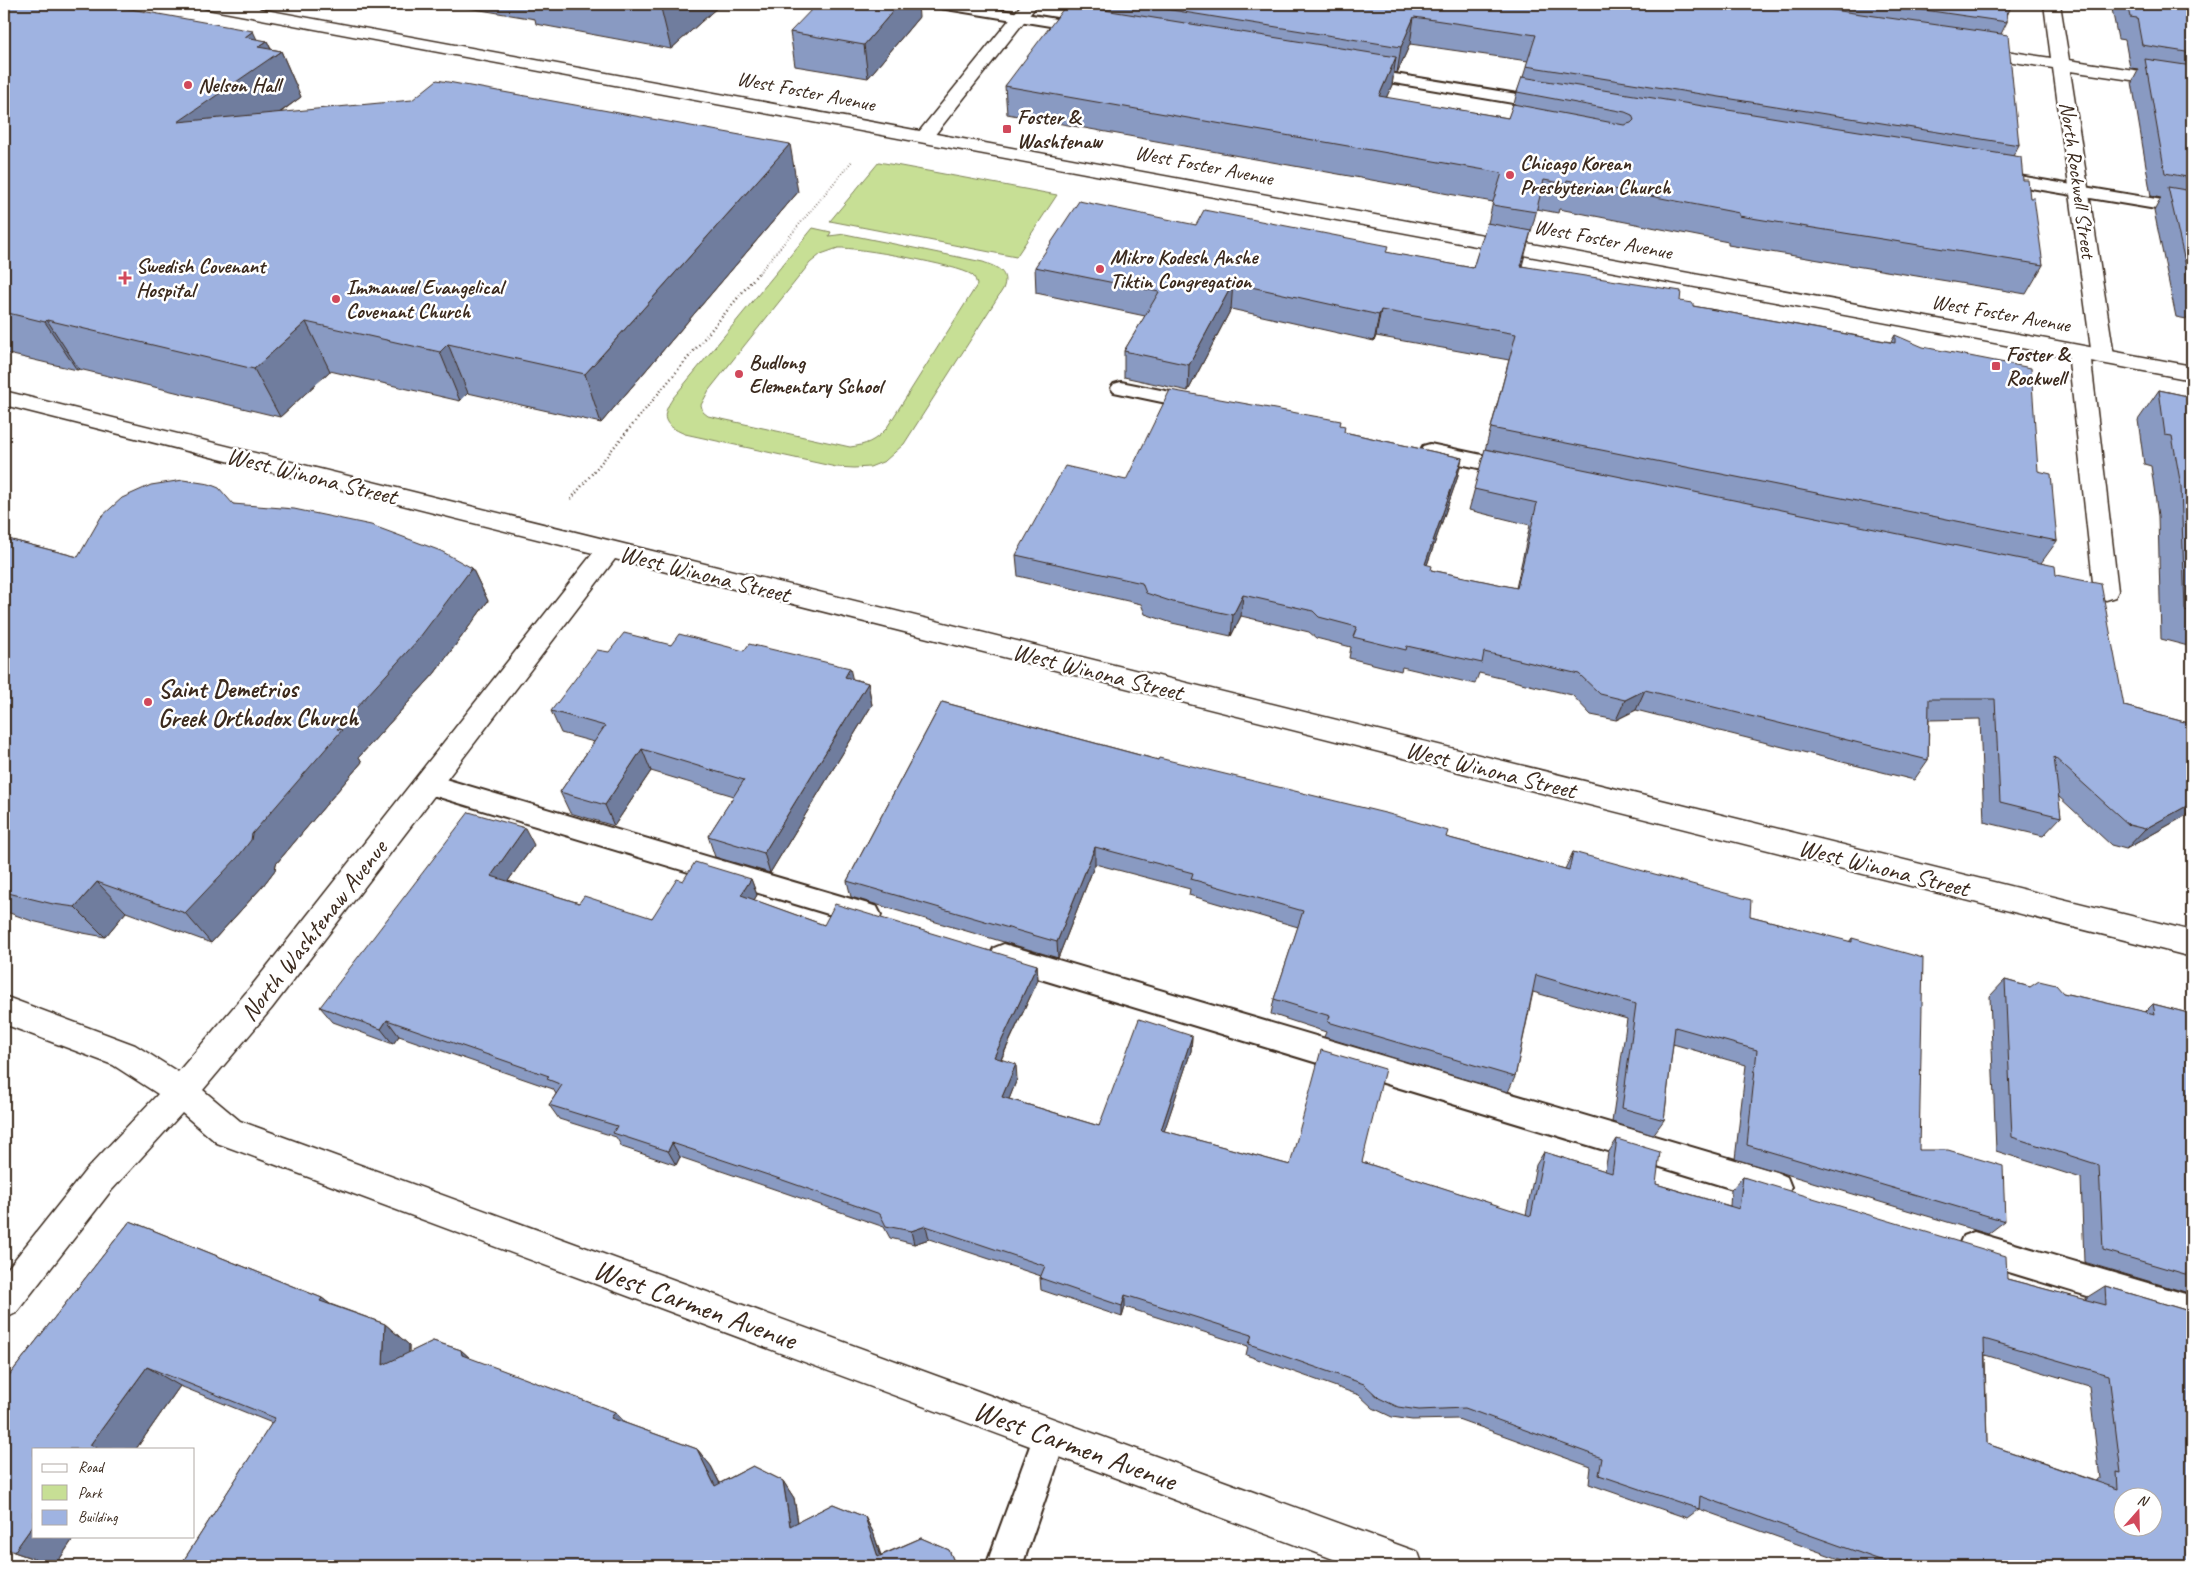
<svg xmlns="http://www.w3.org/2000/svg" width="2196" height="1570" viewBox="0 0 2196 1570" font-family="Caveat,sans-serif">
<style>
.green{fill:#c7df95;stroke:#81845a;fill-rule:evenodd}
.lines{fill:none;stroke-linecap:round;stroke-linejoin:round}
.service-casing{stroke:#3b2a1e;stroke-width:4}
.minor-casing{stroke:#3b2a1e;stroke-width:3}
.secondary-casing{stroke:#3b2a1e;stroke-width:3}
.path-far1{stroke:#3b2a1e;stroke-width:2;stroke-dasharray:0.5 2.5;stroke-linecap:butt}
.path{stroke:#3b2a1e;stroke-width:2.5;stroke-dasharray:1 3;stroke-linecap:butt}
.service{fill:#fff;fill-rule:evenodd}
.minor{fill:#fff;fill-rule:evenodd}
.secondary{fill:#fff;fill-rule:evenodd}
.wall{fill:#899ac2;stroke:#3b2a1e;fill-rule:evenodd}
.shaded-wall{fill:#6f7d9e;stroke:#3b2a1e}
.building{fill:#9fb3e1;stroke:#3b2a1e;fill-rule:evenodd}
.poi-dot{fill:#d1495b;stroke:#fff;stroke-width:2}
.labels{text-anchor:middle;stroke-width:5;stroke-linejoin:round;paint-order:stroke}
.far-poi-label{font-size:21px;font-weight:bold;fill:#3b2a1e;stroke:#fff;text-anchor:start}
.far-street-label{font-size:21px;fill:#3b2a1e;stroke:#fff}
.street-label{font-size:25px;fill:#3b2a1e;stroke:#fff}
.poi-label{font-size:25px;font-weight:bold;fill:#3b2a1e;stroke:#fff;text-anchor:start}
.near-street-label{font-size:30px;fill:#3b2a1e;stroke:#fff}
</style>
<rect width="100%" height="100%" fill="#fff"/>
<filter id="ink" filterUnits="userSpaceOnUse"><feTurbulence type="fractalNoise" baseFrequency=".02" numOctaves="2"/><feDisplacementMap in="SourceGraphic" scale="10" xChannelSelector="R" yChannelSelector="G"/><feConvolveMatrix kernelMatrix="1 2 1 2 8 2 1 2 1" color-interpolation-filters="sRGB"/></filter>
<g filter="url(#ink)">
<g class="green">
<path d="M 879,162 L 1057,195 L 1016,257 L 830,221 Z"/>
<path d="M 813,228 L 831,232 L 829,236 L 845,234 L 983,262 C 997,267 1010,272 1003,289 L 904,444 L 885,461 L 870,467 L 854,468 L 836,467 L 685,434 C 663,425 660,417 673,398 ZM 838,248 C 856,247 959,265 972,275 C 975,277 976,281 977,285 L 886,429 C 875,441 866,445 850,447 L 708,416 L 703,412 L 701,405 L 709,390 L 810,263 L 821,254 Z"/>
</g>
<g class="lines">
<g class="service-casing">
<g id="service">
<path d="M 248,4 L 265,4 L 252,14 L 242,14 L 240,11 Z"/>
<path d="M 933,4 L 965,4 L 1087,24 L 1092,25 L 1094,28 L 1092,31 L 1087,32 L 940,8 L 935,7 Z"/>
<path d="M 1358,68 L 1548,99 L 1554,101 L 1556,104 L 1554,107 L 1548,109 L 1353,76 L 1350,73 L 1353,70 Z"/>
<path d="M 1995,172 L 2192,205 L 2192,215 L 1989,181 L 1987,177 L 1989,173 Z"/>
<path d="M 1121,382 L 1200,398 L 1207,400 L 1210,404 L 1207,408 L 1200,410 L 1114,392 L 1111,388 L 1114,384 Z"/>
<path d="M 1430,444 L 1515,462 L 1522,464 L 1525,469 L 1522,474 L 1515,476 L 1423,456 L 1420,451 L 1423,446 Z"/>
<path d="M 428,774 L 868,904 L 877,907 L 881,915 L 877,923 L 868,926 L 419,791 L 416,784 L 419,777 Z"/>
<path d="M 1004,944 L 1776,1172 L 1787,1177 L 1791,1187 L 1787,1197 L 1776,1202 L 1004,968 L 994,964 L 990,956 L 994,948 Z"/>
<path d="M 1974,1232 L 2192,1296 L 2192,1328 L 1963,1258 L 1958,1247 L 1963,1236 Z"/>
<path d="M 1050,1419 L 1062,1424 L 1067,1436 L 1022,1566 L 986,1566 L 1038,1424 Z"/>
</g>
</g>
<g class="minor-casing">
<g id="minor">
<path d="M 1022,4 L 1038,4 L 930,141 L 924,142 L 918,141 L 915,137 L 918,133 Z"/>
<path d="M 2044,4 L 2060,4 L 2069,60 L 2192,79 L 2192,89 L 2070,71 L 2114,356 L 2110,361 L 2103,362 L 2096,361 L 2092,356 L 2053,68 L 1973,56 L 1967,55 L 1965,51 L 1967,47 L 1973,46 L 2051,58 Z"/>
<path d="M 2079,346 L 2086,347 L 2090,352 L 2118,591 L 2115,597 L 2106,600 L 2097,597 L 2094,591 L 2068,352 L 2072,347 Z"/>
<path d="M 4,391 L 2192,931 L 2192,957 L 615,559 L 272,1008 L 203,1090 L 240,1121 L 1404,1547 L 1418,1552 L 1423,1566 L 1352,1566 L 217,1143 L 182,1113 L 110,1192 L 16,1313 L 4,1319 L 4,1273 L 86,1170 L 158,1094 L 113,1065 L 4,1024 L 4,996 L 135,1045 L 178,1072 L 250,988 L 593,553 L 4,405 Z"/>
</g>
</g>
<g class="secondary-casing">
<path id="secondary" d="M 200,4 L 233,4 L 2192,366 L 2192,380 L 208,9 L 202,7 Z"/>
</g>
<path class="path-far1" d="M 759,273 L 853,160"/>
<path class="path" d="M 571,499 L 760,271"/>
<use href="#service" class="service"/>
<use href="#minor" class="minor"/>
<use href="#secondary" class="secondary"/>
</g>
<g class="wall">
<path d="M 4,4 L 267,41 L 271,49 L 281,51 L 301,97 L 281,112 L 798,192 L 601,423 L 468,393 L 460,401 L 330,371 L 280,417 L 79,369 L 77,370 L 4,353 Z"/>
<path d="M 444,4 L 721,4 L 671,49 L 536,24 L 535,19 Z"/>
<path d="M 1075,4 L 2012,4 L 2007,16 L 2007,22 L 2001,34 L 2019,145 L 2013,156 L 2030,198 L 2043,265 L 2026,294 L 1728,245 L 1728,242 L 1559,209 L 1558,213 L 1537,209 L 1522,266 L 1680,301 L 1693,306 L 1891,342 L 1895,335 L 2038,471 L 2057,541 L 2041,563 L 2056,575 L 2124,706 L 2192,724 L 2192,812 L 2126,849 L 2111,845 L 2058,796 L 2061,817 L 2043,836 L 1984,822 L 1980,719 L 1929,720 L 1928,760 L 1914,780 L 1636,710 L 1616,720 L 1591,715 L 1572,695 L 1479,673 L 1475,684 L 1402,667 L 1401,671 L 1349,658 L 1351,647 L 1316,638 L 1309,632 L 1241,616 L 1231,636 L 1172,623 L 1145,614 L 1141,604 L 1018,576 L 1016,555 L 1126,480 L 1340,425 L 1344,432 L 1462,458 L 1457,479 L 1427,565 L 1431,570 L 1516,588 L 1530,525 L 1469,510 L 1509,360 L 1376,336 L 1374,341 L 1231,309 L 1188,391 L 1124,377 L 1124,351 L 1145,316 L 1036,293 L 1035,267 L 1196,225 L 1388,253 L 1473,268 L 1488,223 L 1493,202 L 1007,114 L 1005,86 L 1075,5 ZM 1410,44 L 1528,61 L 1523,77 L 1517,92 L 1514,104 L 1508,118 L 1386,98 L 1392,85 L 1394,72 L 1397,73 Z"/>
<path d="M 2111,4 L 2192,4 L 2192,320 L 2176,317 L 2154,211 L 2161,198 L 2151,196 L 2132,82 L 2139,69 L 2130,68 L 2125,40 L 2118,39 Z"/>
<path d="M 919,17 L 868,78 L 795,66 L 790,32 Z"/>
<path d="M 2159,390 L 2192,397 L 2192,647 L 2161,639 L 2158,516 L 2151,466 L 2144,464 L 2138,420 Z"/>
<path d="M 233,504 L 472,568 L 488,601 L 434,674 L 359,757 L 362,762 L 276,864 L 275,870 L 262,887 L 211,943 L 126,912 L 105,937 L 83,933 L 32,921 L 4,911 L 4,538 L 78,557 Z"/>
<path d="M 671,645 L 853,679 L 868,683 L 872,705 L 770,873 L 715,857 L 708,836 L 734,796 L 651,771 L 614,826 L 570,813 L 560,792 L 594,742 L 561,733 L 551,711 L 609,652 Z"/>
<path d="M 942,702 L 1565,869 L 1573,852 L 1750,916 L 1849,942 L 1852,938 L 1919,1150 L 2005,1221 L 1988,1234 L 1735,1159 L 1746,1065 L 1673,1044 L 1664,1120 L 1653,1135 L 1612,1122 L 1627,1019 L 1533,992 L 1515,1077 L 1508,1092 L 1324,1037 L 1326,1032 L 1271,1014 L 1274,999 L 1298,927 L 1189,895 L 1190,889 L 1095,864 L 1058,958 L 851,897 L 847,881 Z"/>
<path d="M 534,845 L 508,881 L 579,903 L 652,918 L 683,881 L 751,879 L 757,895 L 754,900 L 824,925 L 1037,965 L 1038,980 L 1001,1060 L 1017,1079 L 1009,1099 L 1099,1126 L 1192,1036 L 1191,1051 L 1164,1131 L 1290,1165 L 1362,1162 L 1526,1215 L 1536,1165 L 1544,1152 L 1605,1171 L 1608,1153 L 1617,1139 L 1656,1184 L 1730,1206 L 1731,1190 L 1743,1177 L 2007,1279 L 2086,1300 L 2086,1298 L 2105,1286 L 2192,1312 L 2192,1566 L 1859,1566 L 1699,1509 L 1687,1518 L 1589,1484 L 1591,1467 L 1458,1419 L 1412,1420 L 1392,1417 L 1373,1408 L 1359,1395 L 1246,1355 L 1248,1346 L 1125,1307 L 1122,1317 L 1041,1290 L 1040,1278 L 1041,1276 L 929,1239 L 914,1244 L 890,1238 L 884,1227 L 780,1191 L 680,1157 L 676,1165 L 622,1147 L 616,1137 L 559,1119 L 549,1105 L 556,1094 L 553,1089 L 399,1036 L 393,1044 L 333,1022 L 320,1007 ZM 1985,1355 L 2089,1386 L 2100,1479 L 2096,1481 L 1987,1444 Z"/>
<path d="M 2005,980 L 2030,987 L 2063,993 L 2145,1012 L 2153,1004 L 2192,1014 L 2192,1294 L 2084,1262 L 2081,1178 L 1996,1151 L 1990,996 Z"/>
<path d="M 130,1221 L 322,1298 L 330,1304 L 385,1324 L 409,1345 L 409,1353 L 433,1341 L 461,1350 L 471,1359 L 615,1412 L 625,1423 L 697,1449 L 711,1466 L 720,1483 L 753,1466 L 783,1481 L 794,1498 L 798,1522 L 833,1504 L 865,1517 L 873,1532 L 881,1555 L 921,1538 L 949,1550 L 956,1566 L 180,1566 L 272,1423 L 180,1386 L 136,1449 L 34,1449 L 34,1536 L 75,1536 L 55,1566 L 14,1552 L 4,1547 L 4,1382 Z"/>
</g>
<g class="shaded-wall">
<path d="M 660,4 L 721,4 L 671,49 Z"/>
<path d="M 899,4 L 918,4 L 919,17 L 868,78 L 864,45 Z"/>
<path d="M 1414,17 L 1410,44 L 1397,73 L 1401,47 Z"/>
<path d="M 253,31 L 260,46 L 267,41 L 274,56 L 281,51 L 301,97 L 202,169 L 178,122 L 245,37 Z"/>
<path d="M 1396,57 L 1392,85 L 1374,125 L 1379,96 Z"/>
<path d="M 790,144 L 798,192 L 601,423 L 585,374 Z"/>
<path d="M 1233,283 L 1231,309 L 1188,391 L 1189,365 Z"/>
<path d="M 1381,310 L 1376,336 L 1374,341 L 1379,315 Z"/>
<path d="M 47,320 L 79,369 L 77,370 L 45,322 Z"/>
<path d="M 306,322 L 330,371 L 280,417 L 254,369 Z"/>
<path d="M 448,344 L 468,393 L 460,401 L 440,352 Z"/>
<path d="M 1462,458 L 1457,479 L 1420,585 L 1425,564 Z"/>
<path d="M 472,568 L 488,601 L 434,674 L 359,757 L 362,762 L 276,864 L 275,870 L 262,887 L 211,943 L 185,913 L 252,834 L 337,729 Z"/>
<path d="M 1243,595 L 1241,616 L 1231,636 L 1233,615 Z"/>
<path d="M 850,668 L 855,690 L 845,677 Z"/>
<path d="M 868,683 L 872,705 L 770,873 L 764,853 Z"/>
<path d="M 1645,690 L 1636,710 L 1616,720 L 1625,700 Z"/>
<path d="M 642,749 L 651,771 L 614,826 L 605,805 Z"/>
<path d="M 2192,803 L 2192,812 L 2126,849 L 2145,829 Z"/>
<path d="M 525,828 L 534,845 L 500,892 L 491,876 Z"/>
<path d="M 1095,847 L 1095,864 L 1058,958 L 1057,942 Z"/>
<path d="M 751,879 L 757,895 L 747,912 L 741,895 Z"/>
<path d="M 97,882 L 126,912 L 105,937 L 75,907 Z"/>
<path d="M 1037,965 L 1038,980 L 995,1072 L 994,1057 Z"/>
<path d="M 387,1020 L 399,1036 L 393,1044 L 381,1029 Z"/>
<path d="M 1192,1036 L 1191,1051 L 1160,1144 L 1161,1130 Z"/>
<path d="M 1016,1064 L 1017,1079 L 1004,1112 L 1002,1097 Z"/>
<path d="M 672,1143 L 680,1157 L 676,1165 L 668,1151 Z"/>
<path d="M 926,1226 L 929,1239 L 914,1244 L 911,1231 Z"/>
<path d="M 1125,1295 L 1125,1307 L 1122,1317 L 1122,1306 Z"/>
<path d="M 322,1298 L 348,1319 L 320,1301 Z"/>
<path d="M 385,1324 L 409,1345 L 408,1385 L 383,1365 Z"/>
<path d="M 461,1350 L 483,1370 L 462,1355 Z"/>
<path d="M 147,1367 L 180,1386 L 136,1449 L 97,1449 L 90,1445 Z"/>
<path d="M 615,1412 L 632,1430 L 611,1418 Z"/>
<path d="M 697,1449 L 711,1466 L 729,1502 L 715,1486 Z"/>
<path d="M 783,1481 L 794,1498 L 801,1541 L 790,1526 Z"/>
<path d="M 865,1517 L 873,1532 L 884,1566 L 878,1557 Z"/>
<path d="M 34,1524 L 34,1536 L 75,1536 L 55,1566 L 14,1552 Z"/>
</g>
<g class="building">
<path d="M 4,4 L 103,4 L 253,31 L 245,37 L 267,41 L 258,47 L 281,51 L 178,122 L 412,100 L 437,80 L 790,144 L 585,374 L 448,344 L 440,352 L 306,322 L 254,369 L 47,320 L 45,322 L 4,312 Z"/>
<path d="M 817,4 L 899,4 L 864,45 L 790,32 Z"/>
<path d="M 1067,4 L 1396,57 L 1379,96 L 1508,118 L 1513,104 L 1624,125 L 1631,123 L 1634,120 L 1632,115 L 1625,112 L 1517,92 L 1522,77 L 2021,157 L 2023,180 L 2028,180 L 2030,198 L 2034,198 L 2043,265 L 1739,216 L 1739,213 L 1567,180 L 1566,184 L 1544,180 L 1536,212 L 1492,205 L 1502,173 L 1005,86 Z"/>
<path d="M 1134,4 L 1791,4 L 2008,35 L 2019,145 L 1526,66 L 1536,35 L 1414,17 L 1401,47 Z"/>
<path d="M 1883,4 L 2006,4 L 2007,22 Z"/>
<path d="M 2127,4 L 2192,4 L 2192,53 L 2142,45 L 2137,18 L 2130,17 Z"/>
<path d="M 2145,59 L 2192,66 L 2192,178 L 2165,173 Z"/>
<path d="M 2168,187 L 2192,191 L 2192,293 Z"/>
<path d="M 1079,201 L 1196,225 L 1204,210 L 1389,246 L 1386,252 L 1473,268 L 1487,223 L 1531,231 L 1521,266 L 1681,291 L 1680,301 L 1693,303 L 1693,306 L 1895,343 L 1895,335 L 1923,347 L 2031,368 L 2038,471 L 2051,474 L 2057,541 L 1491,428 L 1516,334 L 1381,310 L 1379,315 L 1233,283 L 1189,365 L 1124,351 L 1159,292 L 1035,267 Z"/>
<path d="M 1170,390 L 1341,421 L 1340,425 L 1345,426 L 1344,432 L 1462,458 L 1425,564 L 1432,566 L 1431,570 L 1517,588 L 1537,503 L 1474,489 L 1485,449 L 2055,566 L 2056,575 L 2101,584 L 2124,706 L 2192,724 L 2192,803 L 2145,829 L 2129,825 L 2054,757 L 2061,817 L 2000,802 L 1995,699 L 1929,699 L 1928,760 L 1645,690 L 1625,700 L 1600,694 L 1579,674 L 1484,652 L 1482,663 L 1407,646 L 1406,650 L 1353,637 L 1357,627 L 1319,617 L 1313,611 L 1243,595 L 1233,615 L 1173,602 L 1146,593 L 1142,583 L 1016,555 L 1065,466 L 1126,480 Z"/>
<path d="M 2159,390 L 2192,397 L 2192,612 L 2185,610 L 2181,486 L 2172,436 L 2165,435 Z"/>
<path d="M 183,480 L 209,484 L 219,488 L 233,504 L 294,509 L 371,525 L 441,551 L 472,568 L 417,641 L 337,729 L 342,730 L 252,834 L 251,840 L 238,857 L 185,913 L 97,882 L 75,907 L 53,904 L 4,892 L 4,538 L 78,557 L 101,517 L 122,498 L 151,485 Z"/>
<path d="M 624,633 L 671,645 L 679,634 L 744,651 L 749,644 L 850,668 L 845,677 L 868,683 L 764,853 L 708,836 L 744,780 L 642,749 L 605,805 L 560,792 L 605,726 L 551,711 L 597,650 L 609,652 Z"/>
<path d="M 942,702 L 1158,760 L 1159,758 L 1389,814 L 1448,831 L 1446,837 L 1569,870 L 1573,852 L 1751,900 L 1750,916 L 1852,942 L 1852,938 L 1923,958 L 1919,1150 L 1948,1150 L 2003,1166 L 2005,1221 L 1747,1145 L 1757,1050 L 1675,1027 L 1664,1120 L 1622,1108 L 1636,1004 L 1536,975 L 1515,1077 L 1328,1022 L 1330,1016 L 1274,999 L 1303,911 L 1191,879 L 1193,873 L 1095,847 L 1057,942 L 847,881 Z"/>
<path d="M 469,812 L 525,828 L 491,876 L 579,903 L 584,896 L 652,918 L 677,879 L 683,881 L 695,862 L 751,879 L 741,895 L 824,925 L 835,904 L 1037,965 L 994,1057 L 1016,1064 L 1002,1097 L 1099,1126 L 1139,1019 L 1192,1036 L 1161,1130 L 1290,1165 L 1321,1050 L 1385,1069 L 1362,1162 L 1531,1216 L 1544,1152 L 1612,1173 L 1617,1139 L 1660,1152 L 1656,1184 L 1739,1209 L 1743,1177 L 2006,1256 L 2007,1279 L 2106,1305 L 2105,1286 L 2192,1312 L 2192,1414 L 2189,1413 L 2192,1434 L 2192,1566 L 1897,1566 L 1700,1496 L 1699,1509 L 1599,1475 L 1602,1458 L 1465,1408 L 1419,1410 L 1398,1407 L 1379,1398 L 1364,1384 L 1249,1344 L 1252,1335 L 1125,1295 L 1122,1306 L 1040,1278 L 1045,1266 L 926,1226 L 911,1231 L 886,1226 L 880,1214 L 774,1177 L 672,1143 L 668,1151 L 613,1133 L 617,1126 L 549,1105 L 562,1085 L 547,1079 L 549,1076 L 387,1020 L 381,1029 L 320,1007 ZM 1984,1339 L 2109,1375 L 2121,1473 L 2117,1472 L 2118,1489 L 1987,1444 ZM 2124,1498 L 2154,1498 L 2154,1528 L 2124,1528 Z"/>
<path d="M 2005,980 L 2030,987 L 2039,981 L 2056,985 L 2063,993 L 2155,1014 L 2153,1004 L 2192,1014 L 2192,1276 L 2103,1250 L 2099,1165 L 2012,1137 Z"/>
<path d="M 130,1221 L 322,1298 L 320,1301 L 385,1324 L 383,1365 L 433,1341 L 461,1350 L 462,1355 L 615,1412 L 611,1418 L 697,1449 L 715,1486 L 753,1466 L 783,1481 L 790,1526 L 833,1504 L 865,1517 L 878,1557 L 921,1538 L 949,1550 L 956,1566 L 180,1566 L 275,1418 L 147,1367 L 90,1445 L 99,1449 L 34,1449 L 34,1524 L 14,1552 L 4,1547 L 4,1382 Z"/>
</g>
</g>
<g class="poi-dot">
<circle cx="188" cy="85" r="5"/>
<rect x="1002" y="124" width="10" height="10" rx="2.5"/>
<circle cx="1510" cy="175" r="5"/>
<circle cx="1100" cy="269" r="5"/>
<path d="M122.5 270.5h5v5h5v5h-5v5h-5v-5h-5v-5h5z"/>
<circle cx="336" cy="299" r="5"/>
<rect x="1991" y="361" width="10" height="10" rx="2.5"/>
<circle cx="739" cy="374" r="5"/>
<circle cx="148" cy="702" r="5"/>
</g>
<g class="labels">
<g class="far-poi-label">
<text x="198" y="92">Nelson Hall</text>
<text x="1017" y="124">Foster &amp;<tspan x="1017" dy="24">Washtenaw</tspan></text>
<text x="1520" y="170">Chicago Korean<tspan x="1520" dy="24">Presbyterian Church</tspan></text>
<text x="1110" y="264">Mikro Kodesh Anshe<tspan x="1110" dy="24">Tiktin Congregation</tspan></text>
<text x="136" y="273">Swedish Covenant<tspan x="136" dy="24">Hospital</tspan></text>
<text x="346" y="294">Immanuel Evangelical<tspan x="346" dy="24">Covenant Church</tspan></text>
<text x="2006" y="361">Foster &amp;<tspan x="2006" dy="24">Rockwell</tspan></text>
<text x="749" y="369">Budlong<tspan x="749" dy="24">Elementary School</tspan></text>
</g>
<g class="far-street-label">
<text transform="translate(806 91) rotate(11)" y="7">West Foster Avenue</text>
<text transform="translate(1204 165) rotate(11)" y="7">West Foster Avenue</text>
<text transform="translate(2078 180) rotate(82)" y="7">North Rockwell Street</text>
<text transform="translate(1603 239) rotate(11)" y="7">West Foster Avenue</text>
<text transform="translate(2001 313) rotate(10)" y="7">West Foster Avenue</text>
</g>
<g class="street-label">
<text transform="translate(312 475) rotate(14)" y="9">West Winona Street</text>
<text transform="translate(705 573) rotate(14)" y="9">West Winona Street</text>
<text transform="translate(1098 671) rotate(14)" y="9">West Winona Street</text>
<text transform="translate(1491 769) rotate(14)" y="9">West Winona Street</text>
<text transform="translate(1884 867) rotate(14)" y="9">West Winona Street</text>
<text transform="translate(313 930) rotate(-52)" y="9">North Washtenaw Avenue</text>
</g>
<g class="poi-label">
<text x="158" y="697">Saint Demetrios<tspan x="158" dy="29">Greek Orthodox Church</tspan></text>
</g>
<g class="near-street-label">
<text transform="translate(695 1304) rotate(20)" y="10">West Carmen Avenue</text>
<text transform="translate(1075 1445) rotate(20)" y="10">West Carmen Avenue</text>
</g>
</g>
<rect width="2196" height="1570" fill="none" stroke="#fff" stroke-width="20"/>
<rect x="10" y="10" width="2176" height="1550" fill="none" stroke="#3b2a1e" stroke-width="2" filter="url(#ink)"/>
<rect x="32" y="1448" width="162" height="90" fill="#ffffff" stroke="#b1aaa5"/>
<rect x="42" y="1464" width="25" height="8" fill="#ffffff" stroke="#b1aaa5"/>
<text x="78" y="1472" font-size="15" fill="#3b2a1e">Road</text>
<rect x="42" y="1485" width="25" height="15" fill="#c7df95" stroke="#b1aaa5"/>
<text x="78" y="1498" font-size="15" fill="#3b2a1e">Park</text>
<rect x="42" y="1510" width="25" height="15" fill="#9fb3e1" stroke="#b1aaa5"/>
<text x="78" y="1522" font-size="15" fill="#3b2a1e">Building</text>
<g transform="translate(2138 1512) rotate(20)"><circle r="24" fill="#ffffff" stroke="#b1aaa5"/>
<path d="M0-4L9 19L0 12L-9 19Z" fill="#d1495b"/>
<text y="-8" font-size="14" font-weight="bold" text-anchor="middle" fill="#3b2a1e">N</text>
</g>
</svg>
